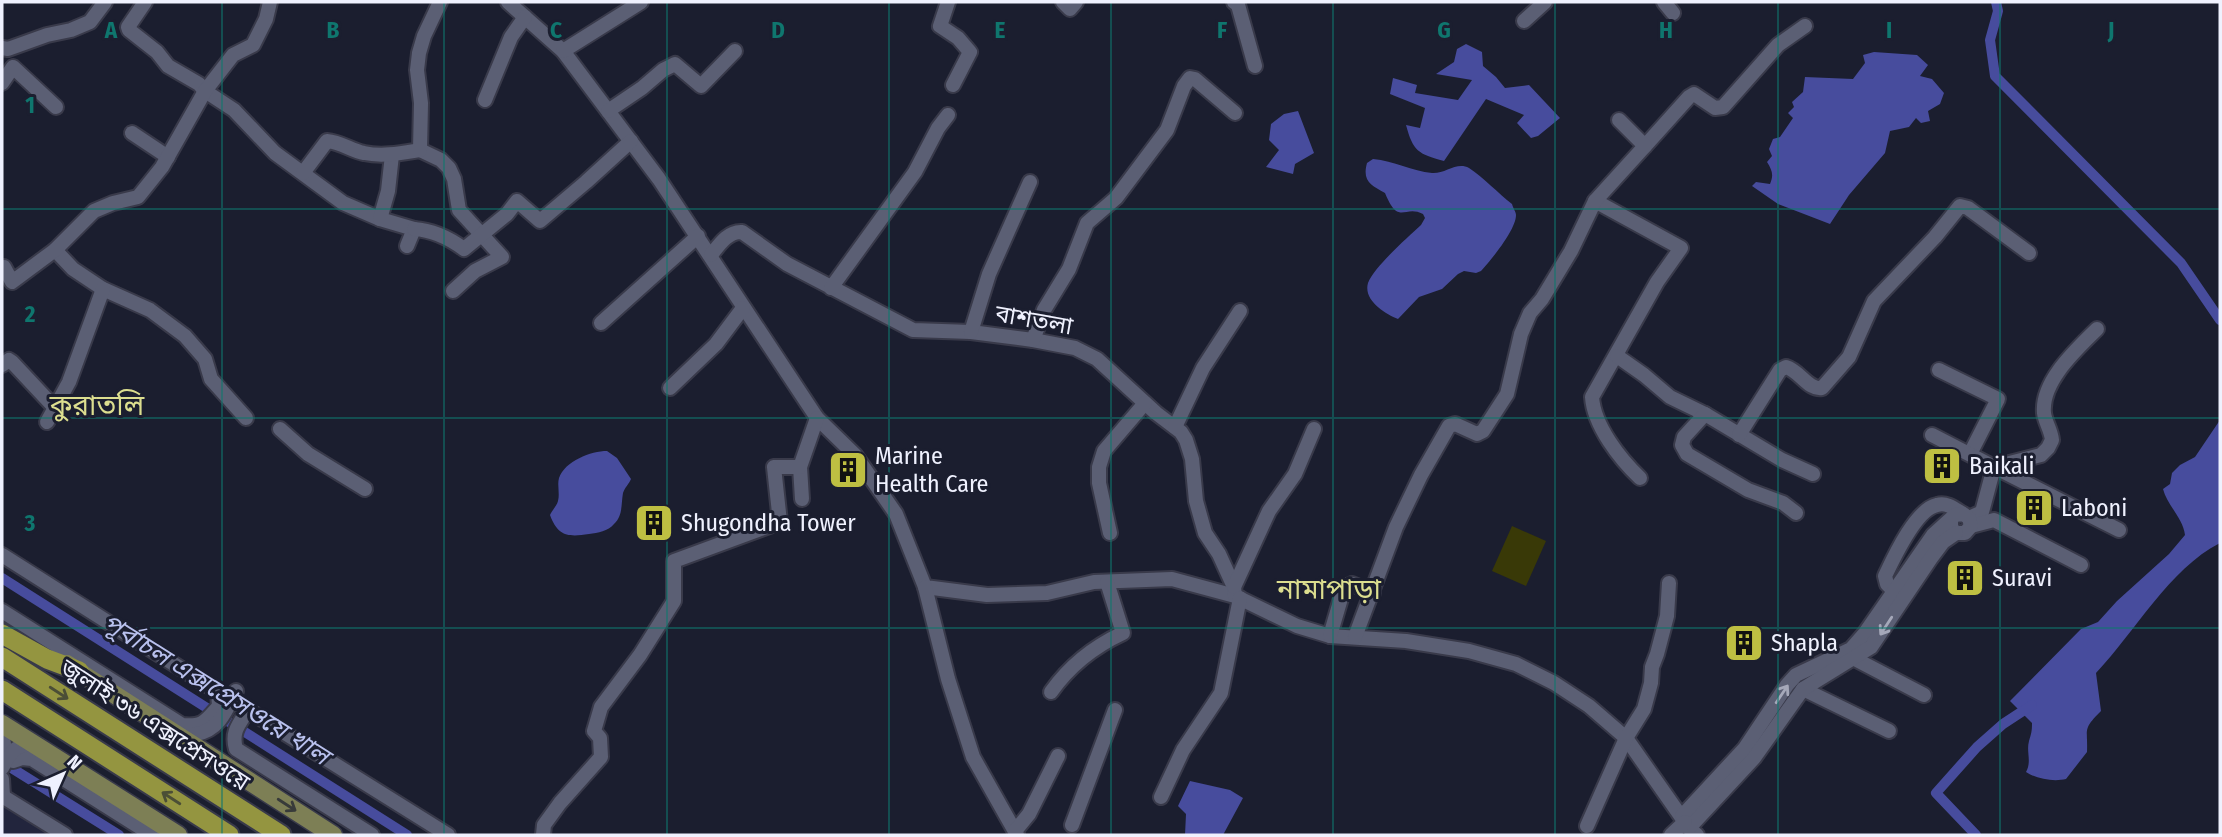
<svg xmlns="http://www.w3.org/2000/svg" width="2222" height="837" viewBox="0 0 2222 837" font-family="'Fira Sans Condensed','Noto Sans Bengali',sans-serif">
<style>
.built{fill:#22253d}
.green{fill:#393907}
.water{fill:#474c9d}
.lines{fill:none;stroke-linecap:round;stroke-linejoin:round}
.canal{stroke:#474c9d;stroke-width:10}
.minor-casing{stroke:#393a4a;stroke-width:18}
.major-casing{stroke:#393a4a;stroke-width:21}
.highway-casing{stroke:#393a4a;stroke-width:23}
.minor{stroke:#5b5f74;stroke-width:14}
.major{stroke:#7d7f55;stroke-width:18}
.highway{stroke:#949540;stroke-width:19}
.oneway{stroke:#a5a8b9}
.oneway2{stroke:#4b4e36}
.oneway3{stroke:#383b3a}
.grid{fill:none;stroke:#0f766e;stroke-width:2;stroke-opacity:0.55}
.labels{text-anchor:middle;stroke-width:6;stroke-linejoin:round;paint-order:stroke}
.street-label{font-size:24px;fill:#eff1fe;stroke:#1b1e2f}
.poi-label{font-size:24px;fill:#eff1fe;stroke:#1b1e2f;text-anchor:start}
.water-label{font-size:26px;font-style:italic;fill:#b9c1ee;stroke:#1b1e2f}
.quarter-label{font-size:28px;fill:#dcde8f;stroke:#1b1e2f}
.grid-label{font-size:23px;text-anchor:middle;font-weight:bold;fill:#0f766e;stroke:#1b1e2f;stroke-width:6;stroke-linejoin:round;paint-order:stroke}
</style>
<rect width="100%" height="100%" fill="#1b1e2f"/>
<path class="built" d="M 2,800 L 57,835 L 2,835 Z"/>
<path class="green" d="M 1512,526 L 1546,541 L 1526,586 L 1492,571 Z"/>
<g class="water">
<path d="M 1466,44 L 1482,52 L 1483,66 L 1496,77 L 1505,88 L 1529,85 L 1560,118 L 1538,136 L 1531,138 L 1517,123 L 1524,115 L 1486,99 L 1444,161 C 1418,154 1413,151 1406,125 L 1420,128 L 1425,108 L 1390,94 L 1393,78 L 1417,85 L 1415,93 L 1458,100 L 1472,80 L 1436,74 L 1454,62 L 1457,49 Z"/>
<path d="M 1874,52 L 1917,55 L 1928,65 L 1920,76 L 1932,79 L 1944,93 L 1940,104 L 1928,111 L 1930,121 L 1921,123 L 1916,118 L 1909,127 L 1890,131 L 1885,153 L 1849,195 L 1830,224 L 1778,204 L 1752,186 L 1756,182 L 1770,184 C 1774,175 1772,170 1767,162 L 1772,156 L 1769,149 L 1773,139 L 1780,137 L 1793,118 L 1788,113 L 1794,107 L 1792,102 L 1803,92 L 1805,77 L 1853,79 L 1865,63 L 1863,55 Z"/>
<path d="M 1298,111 L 1314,153 L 1295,164 L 1293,174 L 1266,167 L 1279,150 L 1269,140 L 1271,124 L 1284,114 Z"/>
<path d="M 1373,159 C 1394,161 1412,171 1432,173 C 1445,174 1457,161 1469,168 C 1483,177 1499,194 1512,204 C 1513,208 1516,212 1516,215 C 1516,230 1491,260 1481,271 L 1476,273 L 1464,271 L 1458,274 L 1442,289 L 1419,297 L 1398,319 C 1385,314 1363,300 1368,283 C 1374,267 1408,237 1421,225 L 1425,218 L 1423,214 C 1404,204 1399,227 1385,193 C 1371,185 1362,181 1367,163 Z"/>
<path d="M 2220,420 L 2220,543 C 2169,569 2135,632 2096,673 L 2101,711 C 2082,730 2088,728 2087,752 L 2066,779 C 2054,782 2036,779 2026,772 C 2032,761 2026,752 2029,741 C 2031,734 2032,732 2032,723 L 2010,701 L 2081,629 L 2098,622 L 2117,601 L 2169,554 L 2185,535 C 2183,518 2167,505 2163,489 L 2170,484 L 2172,473 L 2180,465 L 2195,457 Z"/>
<path d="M 607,451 L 617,458 L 631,479 C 629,484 625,487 623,493 C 621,504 623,516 614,524 C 608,531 598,533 589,534 C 569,537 558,537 550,515 C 552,510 557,506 558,501 C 560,493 557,485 559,478 C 565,461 591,451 607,451 Z"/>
<path d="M 1190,781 L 1230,790 L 1243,798 L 1223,835 L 1185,835 L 1186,814 L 1178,806 Z"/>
</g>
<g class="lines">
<g class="canal">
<path d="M 1996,2 L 1998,11 L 1990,40 L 1995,76 L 2181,263 L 2220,320"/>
<path d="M 2,578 L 407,835"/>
<path d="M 2,762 L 119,835"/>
<path d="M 1976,835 L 1936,793 L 1977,747 L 2003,724 L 2032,705"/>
</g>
<g class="minor-casing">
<g id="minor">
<path d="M 145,2 L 128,27 L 129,30 L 157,52 L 168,66 L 199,84 L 205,91 L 234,110 L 275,153 L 343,203 L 380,219"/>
<path d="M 508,2 L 563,51 L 659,179 L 817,418 L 855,455 L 896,514 L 925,587 L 987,595 L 1047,593 L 1094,582 L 1172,579 L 1235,596 L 1297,626 L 1330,636 L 1406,641 L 1469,651 L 1516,664 L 1554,683 L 1589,706 L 1626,738 L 1689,828 L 1697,835"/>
<path d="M 948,2 L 940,26 L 958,38 L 970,52 L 953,85"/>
<path d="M 1063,2 L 1070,9 L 1076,2"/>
<path d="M 1234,2 L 1238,5 L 1255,66"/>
<path d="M 1664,2 L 1673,13"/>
<path d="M 1524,21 L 1545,2"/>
<path d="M 2,48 L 8,49 L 47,35 L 71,30 L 90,22 L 105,2"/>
<path d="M 563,51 L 641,2"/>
<path d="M 2,83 L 13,67 L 56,107"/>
<path d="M 485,100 L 511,37 L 525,17"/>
<path d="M 608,111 L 642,88 L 663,70 L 675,64 L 701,86 L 735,51"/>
<path d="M 132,133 L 168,157"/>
<path d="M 1645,146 L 1689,97 L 1694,94 L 1715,108 L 1723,107 L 1778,45 L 1805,26"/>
<path d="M 420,150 L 441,160 L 449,168 L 454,179 L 459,210 L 502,257 L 475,271 L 453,291"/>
<path d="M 392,155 L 388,191 L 380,219 L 414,229 L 407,246"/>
<path d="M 303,173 L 327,141 C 341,142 352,151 364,153 C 383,157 402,153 420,150 L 421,103 L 417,70 L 419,53 L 424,36 L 440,2"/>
<path d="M 1595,201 L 1681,248 L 1657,282 L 1592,397 C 1594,426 1620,459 1640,478"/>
<path d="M 414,229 C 432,230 449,238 464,249 L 507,214 L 517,201 L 540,221 L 586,182 L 631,141"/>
<path d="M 55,250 L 73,269 L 103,289 L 150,310 L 185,336 L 205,359 L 211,379 L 246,418"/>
<path d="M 711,255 C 719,245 728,231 742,232 L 787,264 L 913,330 L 971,332 L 1033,340 L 1075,348 L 1097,359 L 1156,413 L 1181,432 L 1186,440 L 1192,459 L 1196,501 L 1205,533 L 1219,554 L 1234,587 L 1235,596"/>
<path d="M 2,268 L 4,267 L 12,282 L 55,250 L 94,211 L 113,203 L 138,197 L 162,167 L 205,91 L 233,55 L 253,45 L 266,19 L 270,2"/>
<path d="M 831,288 L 915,172 L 938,128 L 948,115"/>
<path d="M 601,323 L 698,236"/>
<path d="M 971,332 L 989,274 L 1030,182"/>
<path d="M 1033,340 L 1044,310 L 1069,269 L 1087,223 L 1116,198 L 1167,130 L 1184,86 L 1190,78 L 1195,79 L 1235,113"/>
<path d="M 1617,356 L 1644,375 L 1670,397 L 1705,414 L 1782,460 L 1813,474"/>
<path d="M 2,365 L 9,360 L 12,362 L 55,408"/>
<path d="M 1939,370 L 1998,399 L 1970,454"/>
<path d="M 670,388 L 716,344 L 743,308"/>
<path d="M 1705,414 L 1684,437 L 1682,445 L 1687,454 L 1748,490 L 1783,503 L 1796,513"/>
<path d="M 47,422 L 69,382 L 103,289"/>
<path d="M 1175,427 L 1203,368 L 1240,311"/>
<path d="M 280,429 L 308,454 L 365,489"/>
<path d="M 1739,435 L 1780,370 L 1786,367 C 1800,371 1808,390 1822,388 L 1849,357 L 1874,301 L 1935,237 L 1960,206 L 1968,208 L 2029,253"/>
<path d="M 1932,435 L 1994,467 L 1982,512 L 1969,518"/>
<path d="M 800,467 L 802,499"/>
<path d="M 1994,467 L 2041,455 L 2048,448 L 2052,440 C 2051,430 2045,422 2044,413 C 2041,381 2077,349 2097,329"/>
<path d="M 1994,467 L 2119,530"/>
<path d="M 1971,526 L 1994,520 L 2081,565"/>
<path d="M 1110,533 L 1099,483 L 1099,467 L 1104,451 L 1145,403"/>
<path d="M 2,555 L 218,692 L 219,706 C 205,722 203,727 182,725 L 2,611"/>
<path d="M 925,587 L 948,679 L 973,757 L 1017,835"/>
<path d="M 1234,587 L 1269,511 L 1295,474 L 1314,429"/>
<path d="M 1898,595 L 1887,584 L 1885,576 C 1894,557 1916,509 1937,505 C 1947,502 1955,509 1963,514"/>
<path d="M 1330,636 L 1344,588 L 1352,584 L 1373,593"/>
<path d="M 1355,637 L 1396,527 L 1421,475 L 1449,426 L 1455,424 L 1477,434 L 1483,431 L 1507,394 L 1521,334 L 1530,313 L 1542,299 L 1571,251 L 1595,201 L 1645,146 L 1619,120"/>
<path d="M 1855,659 L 1924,695"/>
<path d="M 1803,689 L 1889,731"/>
<path d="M 1051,692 C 1070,665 1093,647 1123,633 L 1107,582"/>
<path d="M 243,707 L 448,835"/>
<path d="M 248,710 C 239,724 231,732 236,749 L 372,835"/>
<path d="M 2,731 L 4,744 L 2,756"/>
<path d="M 196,734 C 219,730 226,711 236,691"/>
<path d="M 13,761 L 22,758 L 32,759 L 152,835"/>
<path d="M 2,768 C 11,751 16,743 36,745"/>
<path d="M 2,779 L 3,796"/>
<path d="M 2,796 L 65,835"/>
<path d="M 1161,797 L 1183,750 L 1221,693 L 1240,598"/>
<path d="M 1682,816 L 1745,748 L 1787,685 L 1796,675 L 1851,649 L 1865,633 L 1933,535 L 1955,515 L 1963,514 L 1969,518 L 1971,526 L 1965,533 L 1956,533 L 1951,528 L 1951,521"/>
<path d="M 1072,825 L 1115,710"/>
<path d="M 1587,826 L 1626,738 L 1644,709 L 1651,683 L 1652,667 L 1657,654 L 1667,616 L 1669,583"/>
<path d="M 1689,828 L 1754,758 L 1803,689 L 1871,647 L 1931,558 L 1943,542 L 1956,533"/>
<path d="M 1015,831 L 1029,814 L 1058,756"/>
<path d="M 543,835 L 544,825 L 560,803 L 601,757 L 600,738 L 594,731 L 601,707 L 640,655 L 674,601 L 674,561 L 780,522 L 774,467 L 800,467 L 817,418"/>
<path d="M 1671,835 L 1685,822"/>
</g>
</g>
<g class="major-casing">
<g id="major">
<path d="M 67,664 L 333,835"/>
<path d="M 2,724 L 178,835"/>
</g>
</g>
<g class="highway-casing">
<g id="highway">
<path d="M 2,634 L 47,659 L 79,671"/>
<path d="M 2,657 L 281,835"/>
<path d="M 2,690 L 229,835"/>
</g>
</g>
<use href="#minor" class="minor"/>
<use href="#major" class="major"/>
<use href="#highway" class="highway"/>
</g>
<defs><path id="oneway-shaft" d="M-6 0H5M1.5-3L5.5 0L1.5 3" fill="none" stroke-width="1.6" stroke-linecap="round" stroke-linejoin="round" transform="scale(1.75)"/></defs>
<g class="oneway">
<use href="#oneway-shaft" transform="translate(1886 626) rotate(123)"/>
<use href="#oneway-shaft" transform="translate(1782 694) rotate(-56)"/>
</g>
<g class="oneway2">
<use href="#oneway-shaft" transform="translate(59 693) rotate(33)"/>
<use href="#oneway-shaft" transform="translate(171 798) rotate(-147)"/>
</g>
<use class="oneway3" href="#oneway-shaft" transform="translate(287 805) rotate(33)"/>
<path class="grid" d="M 222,2 L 222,835M 444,2 L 444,835M 667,2 L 667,835M 889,2 L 889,835M 1111,2 L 1111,835M 1333,2 L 1333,835M 1555,2 L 1555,835M 1778,2 L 1778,835M 2000,2 L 2000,835M 2,209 L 2220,209M 2,418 L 2220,418M 2,628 L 2220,628"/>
<defs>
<g id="building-square" transform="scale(2.0125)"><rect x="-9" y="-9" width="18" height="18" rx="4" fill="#bebf42" stroke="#1b1e2f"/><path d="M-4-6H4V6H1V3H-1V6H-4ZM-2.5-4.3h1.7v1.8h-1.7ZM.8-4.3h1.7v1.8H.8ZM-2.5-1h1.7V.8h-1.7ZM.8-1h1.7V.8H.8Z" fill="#111"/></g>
</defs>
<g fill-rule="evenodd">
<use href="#building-square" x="1942" y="466"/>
<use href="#building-square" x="848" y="470"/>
<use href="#building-square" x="2034" y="508"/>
<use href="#building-square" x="654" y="523"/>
<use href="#building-square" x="1965" y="578"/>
<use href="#building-square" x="1744" y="643"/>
</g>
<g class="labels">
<g class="street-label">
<text transform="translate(1034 320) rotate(10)" y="8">বাশতলা</text>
<text transform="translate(155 725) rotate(33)" y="8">জুলাই ৩৬ এক্সপ্রেসওয়ে</text>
</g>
<g class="poi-label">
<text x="875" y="464">Marine<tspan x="875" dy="28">Health Care</tspan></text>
<text x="1969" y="474">Baikali</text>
<text x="2061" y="516">Laboni</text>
<text x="681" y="531">Shugondha Tower</text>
<text x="1992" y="586">Suravi</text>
<text x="1771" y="651">Shapla</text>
</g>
<g class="water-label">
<text transform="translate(216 689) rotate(32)" y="9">পূর্বাচল এক্সপ্রেসওয়ে খাল</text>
</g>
<g class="quarter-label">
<text x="97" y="415">কুরাতলি</text>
<text x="1329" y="599">নামাপাড়া</text>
</g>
</g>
<g class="grid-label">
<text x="111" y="38">A</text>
<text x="333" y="38">B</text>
<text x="556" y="38">C</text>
<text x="778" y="38">D</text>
<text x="1000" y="38">E</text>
<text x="1222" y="38">F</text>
<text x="1444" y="38">G</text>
<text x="1666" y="38">H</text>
<text x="1889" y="38">I</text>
<text x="2111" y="38">J</text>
<text x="30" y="113">1</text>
<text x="30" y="322">2</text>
<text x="30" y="531">3</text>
</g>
<rect width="2222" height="837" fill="none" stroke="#eff1fe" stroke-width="7"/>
<g transform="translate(63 774) rotate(45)" stroke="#1b1e2f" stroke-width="5" paint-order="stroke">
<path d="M0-5L12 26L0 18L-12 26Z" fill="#eff1fe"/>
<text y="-10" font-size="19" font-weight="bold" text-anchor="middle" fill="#eff1fe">N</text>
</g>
</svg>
